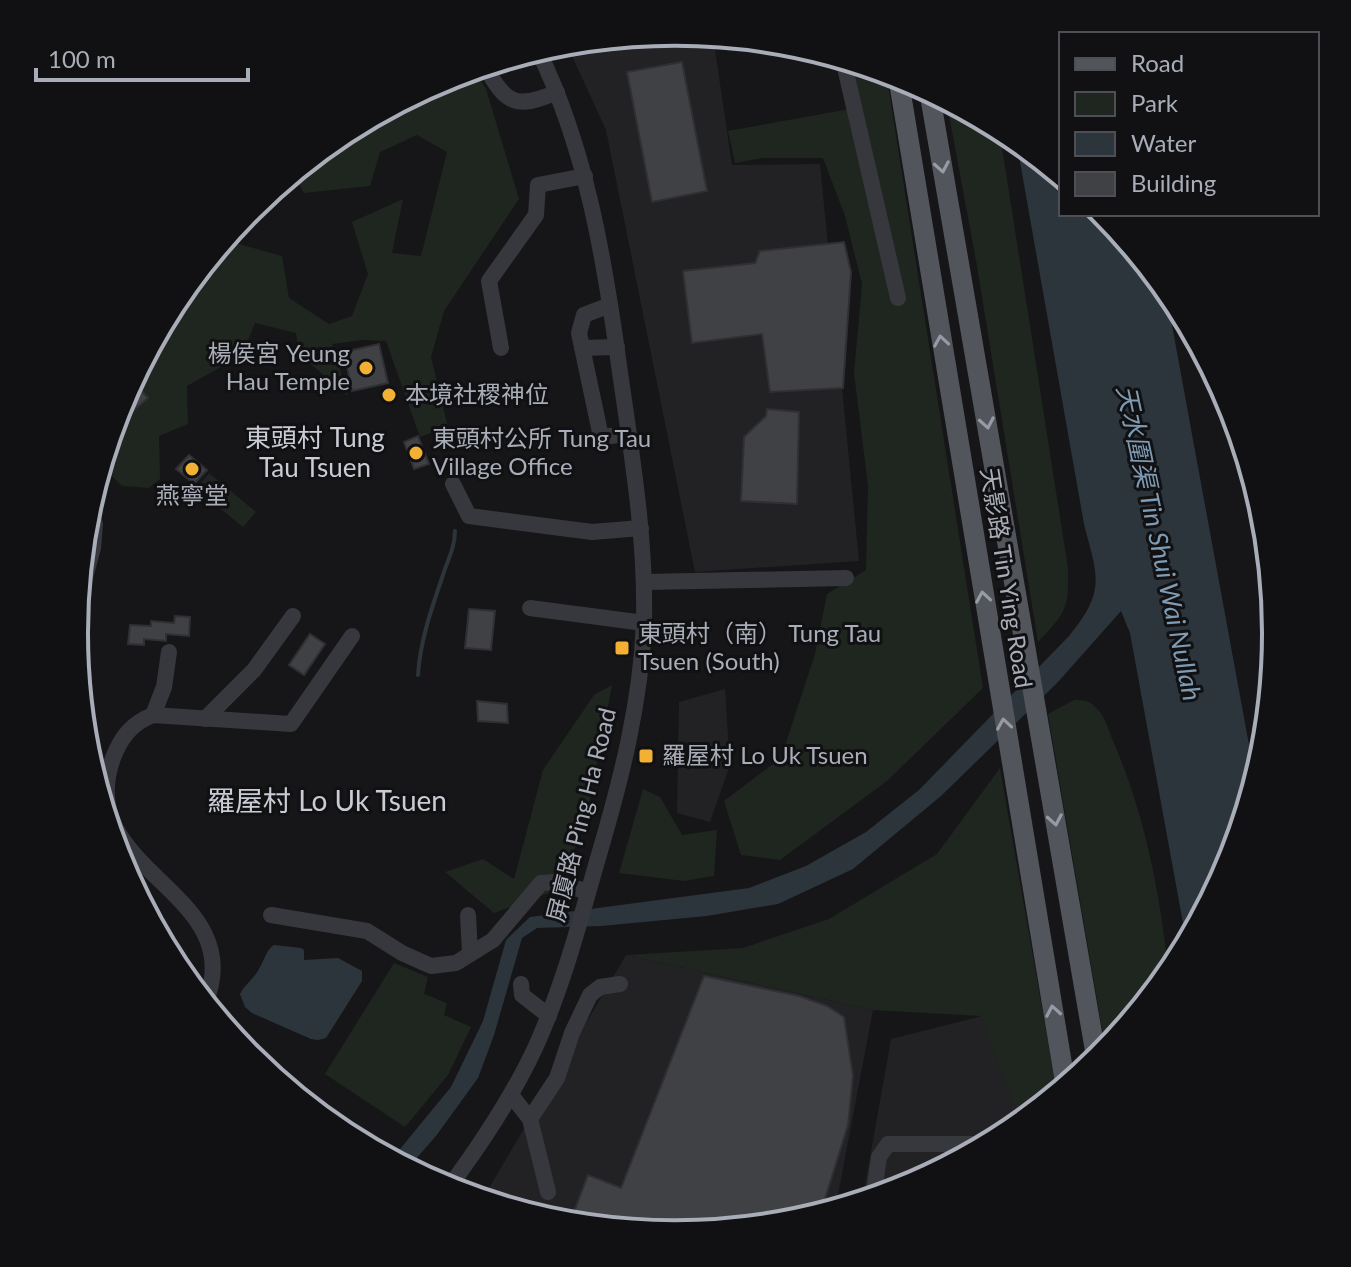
<svg xmlns="http://www.w3.org/2000/svg" width="1351" height="1267" viewBox="0 0 1351 1267" font-family="Lato,'Noto Sans SC',sans-serif">
<style>
.built{fill:#222225}
.green{fill:#1e261f}
.water{fill:#2c353c}
.lines{fill:none;stroke-linecap:round;stroke-linejoin:round}
.stream{stroke:#2c353c;stroke-width:4}
.building{fill:#404145;stroke:#303034;stroke-width:2}
.minor{stroke:#37383d;stroke-width:16}
.major{stroke:#53555c;stroke-width:20}
.oneway{stroke:#979ba6}
.poi-dot{fill:#f2b134;stroke:#111113;stroke-width:3}
.labels{text-anchor:middle;stroke-width:6;stroke-linejoin:round;paint-order:stroke}
.poi-label{font-size:24px;fill:#a8adb8;stroke:#111113;text-anchor:start}
.street-label{font-size:24px;fill:#a8adb8;stroke:#111113}
.neighbourhood-label{font-size:26px;fill:#c9ccd4;stroke:#111113}
.water-label{font-size:26px;font-style:italic;fill:#7f9bb3;stroke:#111113}
.quarter-label{font-size:28px;fill:#c9ccd4;stroke:#111113}
.rim{fill:none;stroke:#a8adb8;stroke-width:4}
</style>
<rect width="100%" height="100%" fill="#161618"/>
<g class="built">
<path d="M 676,32 L 713,36 L 732,165 L 820,164 L 859,561 L 695,572 L 606,130 L 566,43 Z"/>
<path d="M 725,689 L 730,765 L 710,822 L 677,813 L 679,702 Z"/>
<path d="M 626,955 L 873,1010 L 835,1211 L 792,1224 L 675,1235 L 558,1223 L 482,1200 Z"/>
<path d="M 982,1016 L 1021,1124 L 1009,1134 L 905,1189 L 862,1202 L 891,1039 Z"/>
</g>
<g class="green">
<path d="M 852,62 L 886,72 L 983,688 L 887,781 L 780,860 L 741,855 L 724,801 L 781,758 L 815,654 L 827,594 L 866,570 L 868,486 L 854,373 L 862,284 L 845,216 L 823,158 L 762,158 L 735,163 L 728,131 L 861,107 Z"/>
<path d="M 474,69 L 486,89 L 519,199 L 444,311 L 431,357 L 448,427 L 420,437 L 386,341 L 363,340 L 332,344 L 348,396 L 299,354 L 296,333 L 255,323 L 242,355 L 187,386 L 188,424 L 159,436 L 160,479 L 149,488 L 122,486 L 101,465 L 120,403 L 176,299 L 224,240 L 282,256 L 289,298 L 329,324 L 352,316 L 368,274 L 352,222 L 403,199 L 392,253 L 421,256 L 447,152 L 417,135 L 380,152 L 370,186 L 304,193 L 293,173 L 342,133 L 446,78 Z"/>
<path d="M 946,99 L 999,128 L 1068,568 C 1069,609 1066,612 1038,642 L 977,266 Z"/>
<path d="M 209,473 L 256,512 L 243,527 L 196,489 Z"/>
<path d="M 612,685 L 589,805 L 562,888 L 494,913 L 445,872 L 483,859 L 514,879 L 543,770 L 594,695 Z"/>
<path d="M 1074,700 C 1080,700 1087,700 1092,704 C 1104,712 1108,729 1113,741 C 1146,817 1160,895 1169,976 L 1106,1052 L 1048,714 Z"/>
<path d="M 1000,768 L 1057,1094 L 1021,1124 L 981,1016 L 873,1010 L 626,955 L 743,948 L 829,919 L 937,854 Z"/>
<path d="M 643,789 L 660,797 L 682,835 L 717,830 L 714,876 L 684,881 L 619,873 Z"/>
<path d="M 394,963 L 428,977 L 424,994 L 447,1003 L 444,1015 L 471,1027 L 448,1075 L 405,1127 L 325,1074 Z"/>
</g>
<g class="water">
<path d="M 1016,139 L 1061,176 L 1061,214 L 1106,214 L 1165,287 L 1256,783 L 1231,864 L 1187,945 L 1130,633 L 1121,611 L 1058,682 L 941,796 L 853,869 L 778,904 L 707,916 L 601,926 L 537,928 L 522,938 L 494,1035 L 478,1078 L 436,1136 L 407,1169 L 391,1160 L 451,1087 L 483,1021 L 506,940 L 530,917 L 749,888 L 806,866 L 866,832 L 919,790 L 1069,636 C 1107,590 1097,576 1084,524 Z"/>
<path d="M 274,945 L 301,948 L 304,950 L 304,960 L 338,958 L 362,971 L 362,981 L 326,1038 L 318,1040 L 311,1039 L 252,1013 L 245,1007 L 240,994 C 245,984 255,978 260,967 C 265,959 266,950 274,945 Z"/>
</g>
<g class="lines">
<path class="stream" d="M 418,675 C 420,642 431,610 442,578 C 447,561 455,548 455,531"/>
</g>
<g class="building">
<path d="M 682,62 L 707,191 L 652,202 L 627,72 Z"/>
<path d="M 844,242 L 851,272 L 843,388 L 770,392 L 762,334 L 692,343 L 683,271 L 755,263 L 760,251 Z"/>
<path d="M 379,344 L 388,383 L 352,391 L 344,352 Z"/>
<path d="M 139,388 L 148,398 L 112,429 L 119,406 Z"/>
<path d="M 767,409 L 799,412 L 797,504 L 741,501 L 744,437 L 766,416 Z"/>
<path d="M 418,436 L 429,464 L 414,469 L 404,442 Z"/>
<path d="M 189,455 L 207,470 L 194,484 L 176,469 Z"/>
<path d="M 469,609 L 495,611 L 491,650 L 465,648 Z"/>
<path d="M 175,616 L 190,617 L 189,636 L 166,634 L 166,641 L 144,639 L 144,645 L 128,644 L 130,625 L 151,626 L 151,621 L 174,623 Z"/>
<path d="M 310,634 L 325,644 L 304,675 L 289,665 Z"/>
<path d="M 477,701 L 507,704 L 508,723 L 478,721 Z"/>
<path d="M 704,976 L 799,996 L 827,1006 L 844,1017 L 853,1076 L 848,1125 L 820,1215 L 792,1224 L 675,1235 L 595,1227 L 591,1223 L 572,1217 L 588,1175 L 621,1188 Z"/>
</g>
<g class="lines">
<g class="minor">
<path d="M 843,59 L 898,298"/>
<path d="M 485,66 C 506,104 516,110 557,92"/>
<path d="M 610,305 L 584,315 L 579,333 L 601,437 L 629,434"/>
<path d="M 501,348 L 489,281 L 536,215 L 538,185 L 585,176"/>
<path d="M 582,348 L 617,347"/>
<path d="M 453,484 L 469,516 L 592,532 L 641,528"/>
<path d="M 644,582 L 846,578"/>
<path d="M 77,607 L 93,548 L 95,524 L 88,509"/>
<path d="M 530,608 L 644,623"/>
<path d="M 75,619 L 77,666"/>
<path d="M 153,715 L 164,687 L 169,652"/>
<path d="M 205,719 L 254,670 L 293,616"/>
<path d="M 271,915 L 367,931 L 402,953 L 431,966 L 456,963 L 493,940 L 541,883 L 556,882 L 588,892"/>
<path d="M 468,915 L 470,954"/>
<path d="M 521,984 L 522,995 L 549,1016"/>
<path d="M 205,1004 C 252,890 71,873 113,758 C 121,737 132,723 153,715 L 291,724 L 352,636"/>
<path d="M 511,1095 L 530,1119 L 548,1192"/>
<path d="M 530,1119 L 557,1078 L 572,1033 L 590,995 L 600,987 L 620,984"/>
<path d="M 447,1190 C 481,1144 512,1098 536,1046 C 563,986 580,921 598,858 C 621,780 641,703 644,621 C 646,533 630,445 618,358 C 603,251 585,147 538,50"/>
<path d="M 873,1199 L 879,1157 L 888,1144 L 991,1144"/>
</g>
<g class="major">
<path d="M 898,76 L 1066,1088"/>
<path d="M 929,90 L 1097,1062"/>
</g>
</g>
<defs><path id="oneway-chevron" d="M-2-3.5L2.5 0L-2 3.5" fill="none" stroke-width="1.6" stroke-linecap="round" stroke-linejoin="round" transform="scale(2)"/></defs>
<g class="oneway">
<use href="#oneway-chevron" transform="translate(942 167) rotate(80)"/>
<use href="#oneway-chevron" transform="translate(941 341) rotate(-99)"/>
<use href="#oneway-chevron" transform="translate(987 423) rotate(80)"/>
<use href="#oneway-chevron" transform="translate(983 597) rotate(-99)"/>
<use href="#oneway-chevron" transform="translate(1004 724) rotate(-99)"/>
<use href="#oneway-chevron" transform="translate(1055 820) rotate(80)"/>
<use href="#oneway-chevron" transform="translate(1053 1011) rotate(-100)"/>
</g>
<g class="poi-dot">
<circle cx="366" cy="368" r="8"/>
<circle cx="389" cy="395" r="8"/>
<circle cx="416" cy="453" r="8"/>
<circle cx="192" cy="469" r="8"/>
<rect x="614" y="640" width="16" height="16" rx="4"/>
<rect x="638" y="748" width="16" height="16" rx="4"/>
</g>
<g class="labels">
<g class="poi-label">
<text x="350" y="362" text-anchor="end">楊侯宮 Yeung<tspan x="350" dy="28">Hau Temple</tspan></text>
<text x="405" y="403">本境社稷神位</text>
<text x="432" y="447">東頭村公所 Tung Tau<tspan x="432" dy="28">Village Office</tspan></text>
<text x="192" y="504" text-anchor="middle">燕寧堂</text>
<text x="638" y="642">東頭村（南） Tung Tau<tspan x="638" dy="28">Tsuen (South)</tspan></text>
<text x="662" y="764">羅屋村 Lo Uk Tsuen</text>
</g>
<g class="street-label">
<text transform="translate(1006 578) rotate(81)" y="8">天影路 Tin Ying Road</text>
<text transform="translate(582 815) rotate(-76)" y="8">屏廈路 Ping Ha Road</text>
</g>
<g class="neighbourhood-label">
<text x="315" y="447">東頭村 Tung<tspan x="315" dy="30">Tau Tsuen</tspan></text>
</g>
<g class="water-label">
<text transform="translate(1159 543) rotate(78)" y="9">天水圍渠 Tin Shui Wai Nullah</text>
</g>
<g class="quarter-label">
<text x="327" y="811">羅屋村 Lo Uk Tsuen</text>
</g>
</g>
<path d="M0 0H1351V1267H0ZM88 633a587 587 0 1 1 1174 0a587 587 0 1 1-1174 0Z" fill="#111113" fill-rule="evenodd"/>
<path class="rim" d="M88 633a587 587 0 1 1 1174 0a587 587 0 1 1-1174 0Z"/>
<rect x="1059" y="32" width="260" height="184" fill="#111113" stroke="#4d4f55" stroke-width="2"/>
<rect x="1075" y="58" width="40" height="12" fill="#53555c" stroke="#4d4f55" stroke-width="2"/>
<text x="1131" y="72" font-size="24" fill="#a8adb8">Road</text>
<rect x="1075" y="92" width="40" height="24" fill="#1e261f" stroke="#4d4f55" stroke-width="2"/>
<text x="1131" y="112" font-size="24" fill="#a8adb8">Park</text>
<rect x="1075" y="132" width="40" height="24" fill="#2c353c" stroke="#4d4f55" stroke-width="2"/>
<text x="1131" y="152" font-size="24" fill="#a8adb8">Water</text>
<rect x="1075" y="172" width="40" height="24" fill="#404145" stroke="#4d4f55" stroke-width="2"/>
<text x="1131" y="192" font-size="24" fill="#a8adb8">Building</text>
<path d="M36 68v12h212v-12" fill="none" stroke="#a8adb8" stroke-width="4"/>
<text x="48" y="68" font-size="24" fill="#a8adb8" stroke="#111113" stroke-width="6" paint-order="stroke">100 m</text>
</svg>
